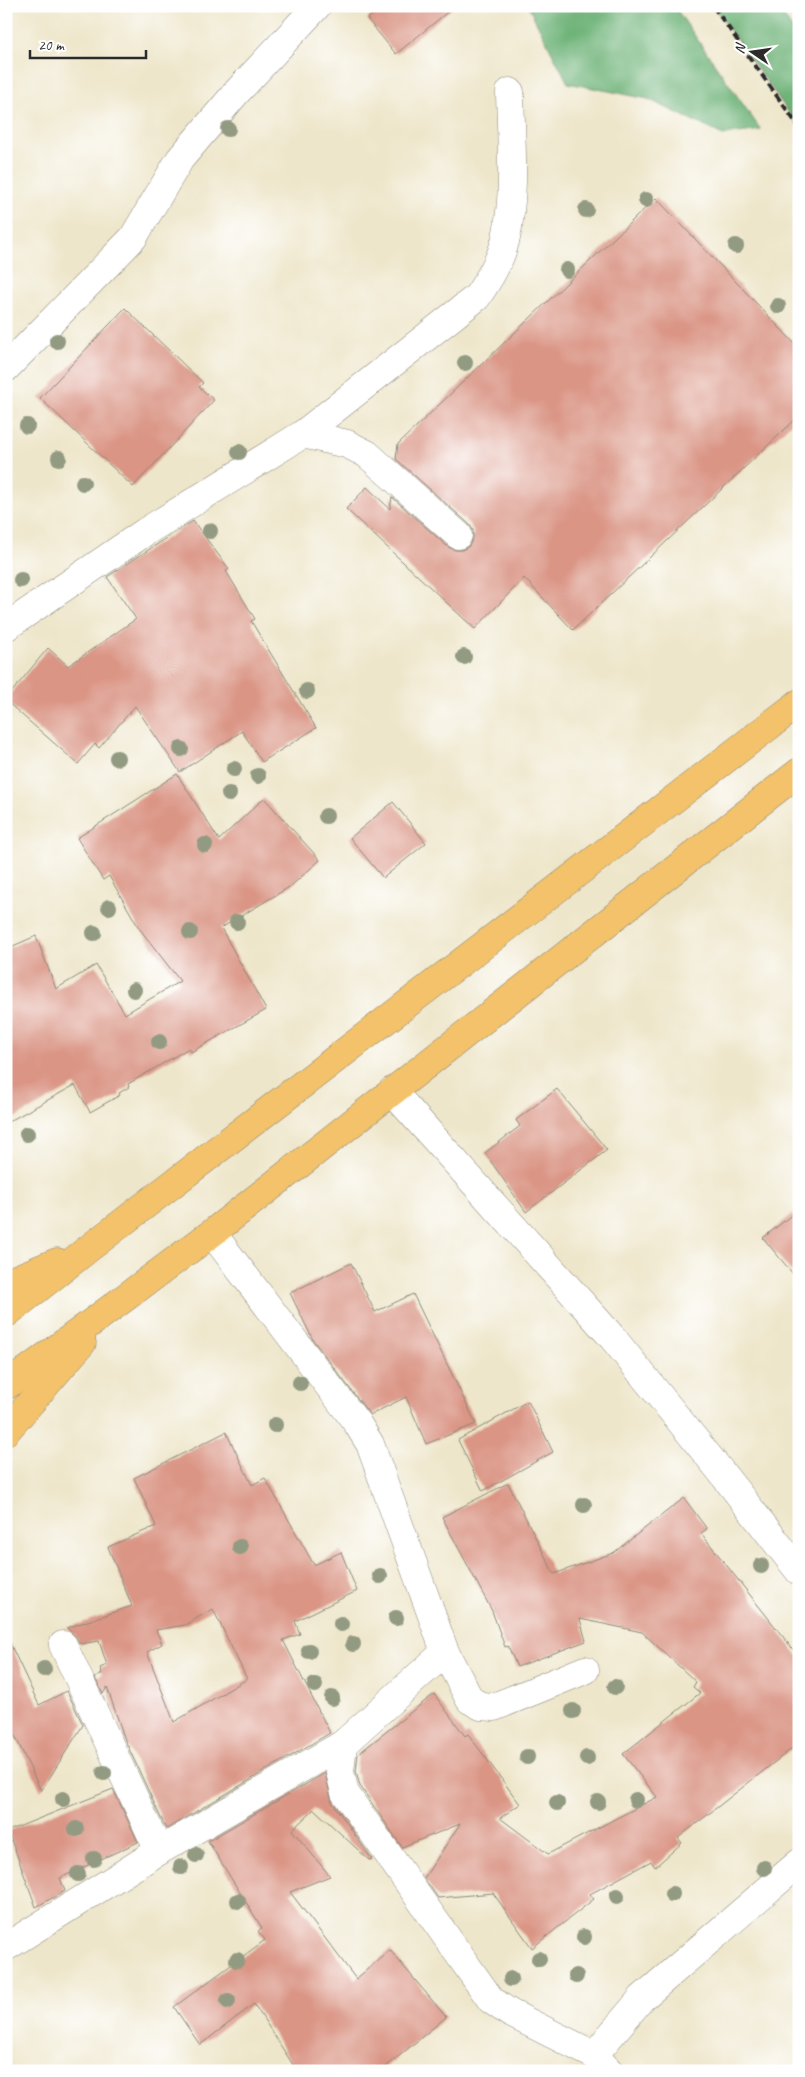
<svg xmlns="http://www.w3.org/2000/svg" width="805" height="2077" viewBox="0 0 805 2077" font-family="Caveat,sans-serif">
<style>
.forest{fill:#6eb378;stroke:#4c6f52}
.building{fill:#da9585;fill-rule:evenodd}
.lines{fill:none;stroke-linecap:round;stroke-linejoin:round}
.street-casing{stroke:#8c887a;stroke-width:29}
.highway-casing{stroke:#8c887a;stroke-width:29}
.street{stroke:#fff;stroke-width:28}
.highway{stroke:#f3c26a;stroke-width:28}
.rail{stroke:#2b2b2b;stroke-width:4;stroke-dasharray:8 4;stroke-linecap:butt}
.tree{fill:#929b82}
</style>
<rect width="100%" height="100%" fill="#fff"/>
<filter id="ink" filterUnits="userSpaceOnUse"><feTurbulence type="fractalNoise" baseFrequency=".02" numOctaves="2"/><feDisplacementMap in="SourceGraphic" scale="10" xChannelSelector="R" yChannelSelector="G"/><feConvolveMatrix kernelMatrix="1 2 1 2 8 2 1 2 1" color-interpolation-filters="sRGB"/></filter>
<filter id="wash" filterUnits="userSpaceOnUse"><feTurbulence type="fractalNoise" baseFrequency=".0096" numOctaves="4" result="noise"/><feDisplacementMap in="SourceGraphic" scale="20" xChannelSelector="R" yChannelSelector="G"/><feGaussianBlur stdDeviation="1.12" result="paint"/><feColorMatrix in="noise" values="0 0 0 0 0 0 0 0 0 0 0 0 0 0 0 0 0 1.4 0 .05"/><feComposite in="paint" operator="in"/></filter>
<g filter="url(#wash)">
<rect width="100%" height="100%" fill="#eee6ca"/>
<g class="forest">
<path d="M 528,6 L 674,6 L 761,130 L 723,135 L 648,99 L 568,83 Z"/>
<path d="M 713,6 L 777,6 L 799,39 L 799,127 Z"/>
</g>
<g id="blocks">
<g class="building">
<path d="M 382,6 L 455,6 L 396,54 L 367,19 Z"/>
<path d="M 656,198 L 799,348 L 799,416 L 573,630 L 524,578 L 475,629 L 346,509 L 367,487 L 390,509 L 392,497 L 448,547 L 455,550 L 462,550 L 469,546 L 473,538 L 473,530 L 469,524 L 396,459 L 398,444 Z"/>
<path d="M 125,308 L 203,383 L 199,387 L 214,400 L 133,487 L 40,398 Z"/>
<path d="M 193,521 L 229,569 L 226,571 L 255,619 L 251,621 L 316,728 L 262,762 L 242,731 L 180,772 L 135,706 L 99,748 L 95,744 L 78,764 L 6,701 L 6,699 L 48,648 L 68,666 L 136,619 L 107,577 Z"/>
<path d="M 177,774 L 219,840 L 264,798 L 320,860 L 291,886 L 221,928 L 266,1010 L 191,1052 L 189,1048 L 128,1084 L 129,1087 L 119,1093 L 120,1095 L 90,1112 L 75,1085 L 6,1123 L 6,949 L 36,936 L 56,989 L 96,965 L 125,1014 L 180,981 L 139,928 L 109,876 L 103,880 L 77,838 Z"/>
<path d="M 393,802 L 426,843 L 383,878 L 350,838 Z"/>
<path d="M 557,1089 L 607,1150 L 526,1212 L 485,1153 L 520,1126 L 516,1120 Z"/>
<path d="M 799,1209 L 799,1281 L 763,1238 Z"/>
<path d="M 351,1263 L 375,1312 L 413,1294 L 476,1424 L 426,1444 L 406,1397 L 370,1415 L 313,1340 L 290,1293 Z"/>
<path d="M 528,1401 L 553,1452 L 483,1491 L 458,1440 Z"/>
<path d="M 226,1432 L 252,1485 L 265,1478 L 314,1565 L 341,1552 L 357,1591 L 295,1621 L 300,1634 L 283,1640 L 330,1733 L 166,1829 L 125,1740 L 107,1687 L 103,1694 L 95,1678 L 102,1674 L 100,1668 L 107,1665 L 99,1641 L 80,1644 L 77,1638 L 67,1628 L 132,1606 L 108,1547 L 156,1526 L 134,1478 ZM 213,1609 L 247,1679 L 174,1722 L 147,1652 L 162,1644 L 156,1630 L 185,1625 Z"/>
<path d="M 508,1483 L 554,1574 L 613,1553 L 684,1498 L 707,1529 L 701,1533 L 799,1657 L 799,1743 L 678,1838 L 682,1843 L 655,1867 L 651,1861 L 590,1894 L 594,1899 L 532,1948 L 493,1893 L 438,1898 L 424,1878 L 460,1824 L 402,1847 L 360,1786 L 356,1771 L 358,1754 L 434,1694 L 465,1736 L 468,1734 L 520,1804 L 500,1818 L 548,1854 L 657,1797 L 623,1754 L 700,1693 L 693,1687 L 696,1682 L 642,1632 L 580,1619 L 586,1641 L 517,1667 L 508,1646 L 505,1647 L 492,1611 L 442,1517 Z"/>
<path d="M 6,1635 L 39,1705 L 67,1691 L 83,1725 L 41,1791 L 6,1717 Z"/>
<path d="M 325,1773 L 332,1802 L 372,1859 L 369,1860 L 314,1809 L 292,1830 L 330,1876 L 290,1892 L 356,1979 L 390,1950 L 446,2017 L 381,2071 L 297,2071 L 254,2004 L 200,2045 L 174,2007 L 265,1940 L 258,1931 L 262,1928 L 208,1841 Z"/>
<path d="M 113,1789 L 138,1842 L 60,1878 L 65,1891 L 36,1907 L 8,1831 Z"/>
</g>
</g>
</g>
<g filter="url(#ink)">
<use href="#blocks" fill-opacity="0" stroke="#8c887a" stroke-width="1"/>
<g class="lines">
<g class="street-casing">
<g id="street">
<path d="M 6,368 L 133,238 L 180,159 L 236,93 L 317,6"/>
<path d="M 303,434 L 477,297 C 489,279 501,260 506,238 C 516,191 511,140 510,92"/>
<path d="M 6,627 L 145,532 L 303,434 L 347,444 L 367,454 L 458,535"/>
<path d="M 392,1091 L 612,1337 L 718,1468 L 799,1571"/>
<path d="M 212,1233 L 357,1423 L 370,1444 L 445,1652 L 470,1700 L 481,1706 L 494,1707 L 585,1670"/>
<path d="M 63,1645 L 159,1851"/>
<path d="M 343,1744 L 340,1772 L 345,1793 L 491,2000 L 510,2013 L 594,2055 L 609,2071"/>
<path d="M 6,1947 L 159,1851 L 343,1744 L 445,1652"/>
<path d="M 594,2055 L 642,1998 L 799,1863"/>
</g>
</g>
<g class="highway-casing">
<g id="highway">
<path d="M 6,1283 L 57,1262"/>
<path d="M 6,1314 L 88,1249 L 799,703"/>
<path d="M 6,1386 L 212,1233 L 799,772"/>
<path d="M 6,1431 L 82,1343"/>
</g>
</g>
<use href="#street" class="street"/>
<use href="#highway" class="highway"/>
<path class="rail" d="M 713,6 L 799,127"/>
</g>
<g class="tree">
<circle cx="228" cy="129" r="8"/>
<circle cx="646" cy="200" r="8"/>
<circle cx="586" cy="210" r="8"/>
<circle cx="736" cy="246" r="8"/>
<circle cx="567" cy="270" r="8"/>
<circle cx="778" cy="306" r="8"/>
<circle cx="57" cy="341" r="8"/>
<circle cx="465" cy="363" r="8"/>
<circle cx="27" cy="426" r="8"/>
<circle cx="239" cy="452" r="8"/>
<circle cx="59" cy="458" r="8"/>
<circle cx="83" cy="483" r="8"/>
<circle cx="210" cy="531" r="8"/>
<circle cx="21" cy="580" r="8"/>
<circle cx="464" cy="657" r="8"/>
<circle cx="307" cy="691" r="8"/>
<circle cx="181" cy="749" r="8"/>
<circle cx="117" cy="758" r="8"/>
<circle cx="234" cy="769" r="8"/>
<circle cx="258" cy="776" r="8"/>
<circle cx="229" cy="794" r="8"/>
<circle cx="326" cy="816" r="8"/>
<circle cx="205" cy="845" r="8"/>
<circle cx="109" cy="907" r="8"/>
<circle cx="237" cy="922" r="8"/>
<circle cx="190" cy="932" r="8"/>
<circle cx="94" cy="933" r="8"/>
<circle cx="134" cy="990" r="8"/>
<circle cx="159" cy="1042" r="8"/>
<circle cx="27" cy="1134" r="8"/>
<circle cx="300" cy="1383" r="8"/>
<circle cx="275" cy="1425" r="8"/>
<circle cx="584" cy="1505" r="8"/>
<circle cx="240" cy="1547" r="8"/>
<circle cx="761" cy="1566" r="8"/>
<circle cx="380" cy="1576" r="8"/>
<circle cx="396" cy="1618" r="8"/>
<circle cx="341" cy="1624" r="8"/>
<circle cx="353" cy="1644" r="8"/>
<circle cx="309" cy="1651" r="8"/>
<circle cx="44" cy="1669" r="8"/>
<circle cx="315" cy="1685" r="8"/>
<circle cx="615" cy="1687" r="8"/>
<circle cx="332" cy="1698" r="8"/>
<circle cx="573" cy="1711" r="8"/>
<circle cx="527" cy="1757" r="8"/>
<circle cx="587" cy="1758" r="8"/>
<circle cx="104" cy="1773" r="8"/>
<circle cx="63" cy="1799" r="8"/>
<circle cx="636" cy="1800" r="8"/>
<circle cx="598" cy="1802" r="8"/>
<circle cx="557" cy="1803" r="8"/>
<circle cx="76" cy="1829" r="8"/>
<circle cx="196" cy="1855" r="8"/>
<circle cx="94" cy="1859" r="8"/>
<circle cx="181" cy="1867" r="8"/>
<circle cx="764" cy="1868" r="8"/>
<circle cx="78" cy="1874" r="8"/>
<circle cx="672" cy="1894" r="8"/>
<circle cx="617" cy="1896" r="8"/>
<circle cx="238" cy="1901" r="8"/>
<circle cx="584" cy="1937" r="8"/>
<circle cx="539" cy="1959" r="8"/>
<circle cx="237" cy="1960" r="8"/>
<circle cx="576" cy="1976" r="8"/>
<circle cx="511" cy="1979" r="8"/>
<circle cx="228" cy="2001" r="8"/>
</g>
</g>
<rect width="805" height="2077" fill="none" stroke="#fff" stroke-width="25"/>
<g transform="translate(752 52) rotate(283)" stroke="#ffffff" stroke-width="4" paint-order="stroke">
<path d="M0-4L9 19L0 12L-9 19Z" fill="#2b2b2b"/>
<text y="-8" font-size="14" font-weight="bold" text-anchor="middle" fill="#2b2b2b">N</text>
</g>
<path d="M30 50v8h116v-8" fill="none" stroke="#2b2b2b" stroke-width="2.5"/>
<text x="38" y="50" font-size="15" fill="#2b2b2b" stroke="#ffffff" stroke-width="4" paint-order="stroke">20 m</text>
</svg>
